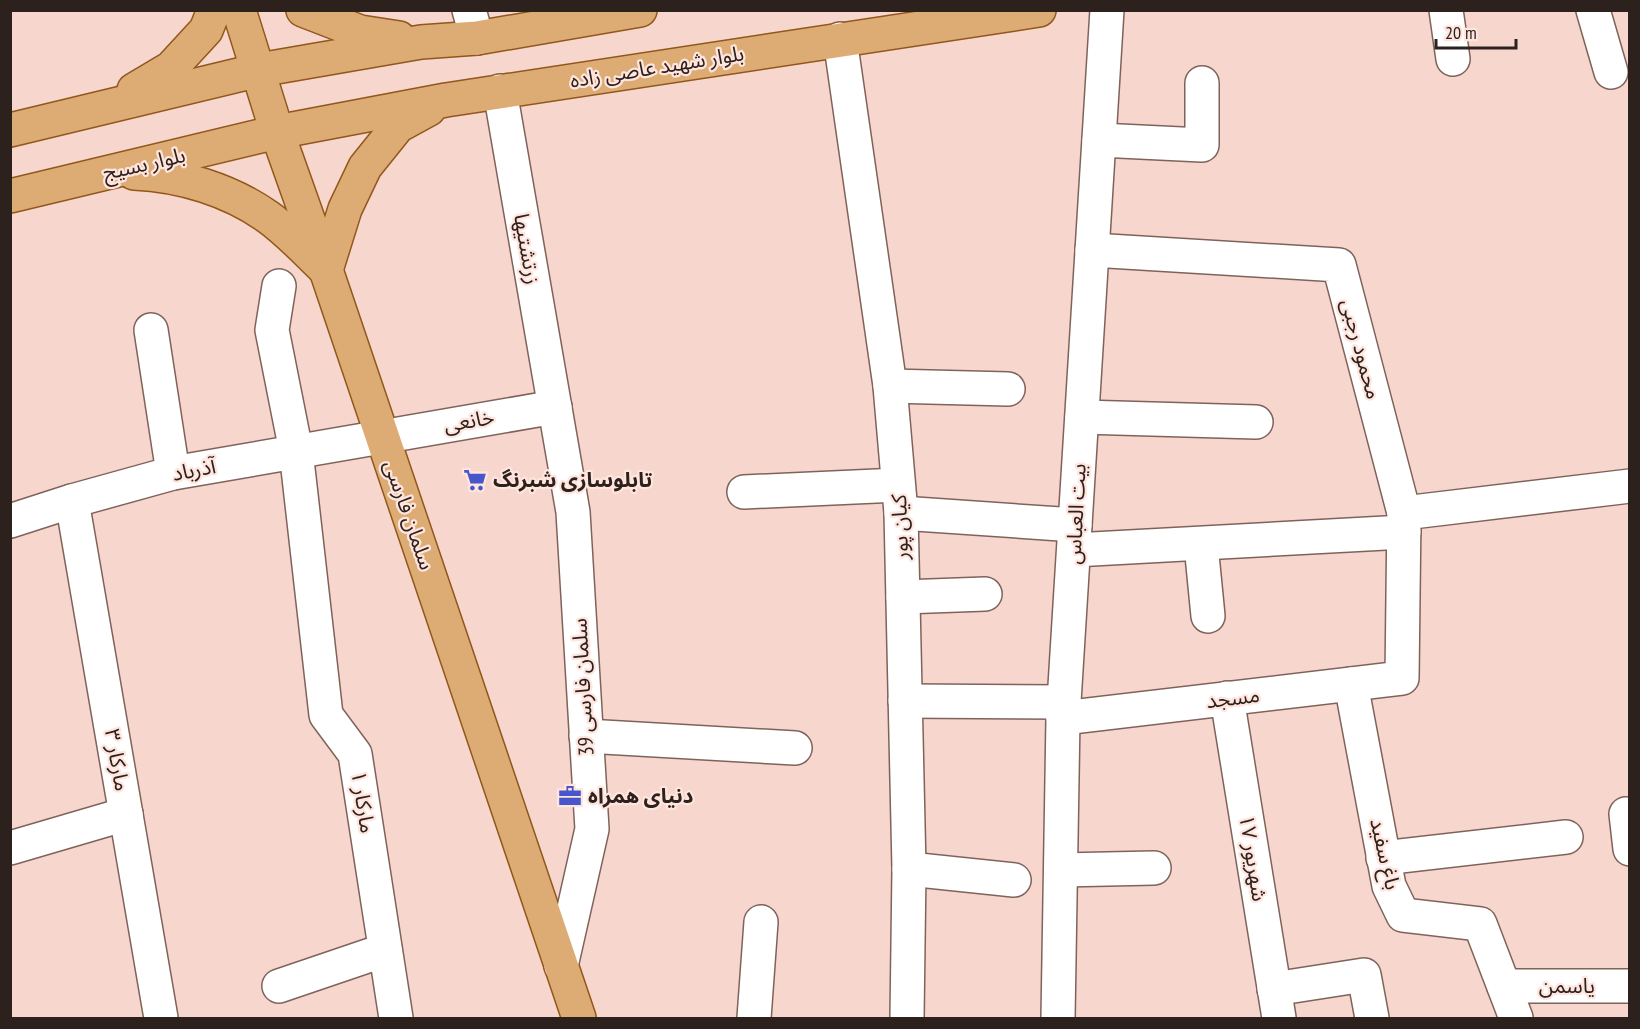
<svg xmlns="http://www.w3.org/2000/svg" width="1640" height="1029" viewBox="0 0 1640 1029" font-family="'PT Sans Narrow','Noto Sans Arabic',sans-serif">
<style>
.lines{fill:none;stroke-linecap:round;stroke-linejoin:round}
.minor-casing{stroke:#7f635b;stroke-width:36}
.major-casing{stroke:#91571b;stroke-width:36}
.minor{stroke:#fff;stroke-width:33}
.major{stroke:#ddac75;stroke-width:33}
.labels{text-anchor:middle;stroke-width:4.5;stroke-linejoin:round;paint-order:stroke}
.street-label{font-size:21px;fill:#2d211e;stroke:#ffe5dd}
.poi-label{font-size:21px;font-weight:bold;fill:#2d211e;stroke:#ffe5dd;text-anchor:start}
</style>
<rect width="100%" height="100%" fill="#f6d6cd"/>
<g class="lines">
<g class="minor-casing">
<g id="minor">
<path d="M 469,10 L 477,38"/>
<path d="M 1446,10 L 1453,59"/>
<path d="M 1593,10 L 1611,72"/>
<path d="M 840,39 L 890,386 L 901,513 L 909,869 L 907,1018"/>
<path d="M 500,91 L 573,512 L 592,829 L 561,966"/>
<path d="M 1099,140 L 1202,145 L 1202,83"/>
<path d="M 279,286 L 272,330 L 296,451 L 326,715 L 355,754 L 396,1018"/>
<path d="M 151,330 L 173,473"/>
<path d="M 890,386 L 1008,389"/>
<path d="M 1082,417 L 1256,422"/>
<path d="M 744,492 L 898,485"/>
<path d="M 72,501 L 161,1018"/>
<path d="M 901,513 L 1075,525"/>
<path d="M 1404,513 L 1630,486"/>
<path d="M 10,521 L 72,501 L 173,473 L 555,407"/>
<path d="M 1201,545 L 1208,616"/>
<path d="M 1074,550 L 1404,532"/>
<path d="M 903,597 L 985,594"/>
<path d="M 1351,684 L 1389,886 L 1403,915 L 1480,924 L 1516,1018"/>
<path d="M 1227,698 L 1279,1018"/>
<path d="M 905,701 L 1064,702"/>
<path d="M 1063,718 L 1402,678 L 1404,513 L 1339,265 L 1092,250"/>
<path d="M 586,736 L 795,748"/>
<path d="M 1626,814 L 1630,849"/>
<path d="M 10,848 L 126,814"/>
<path d="M 1383,858 L 1566,837"/>
<path d="M 909,869 L 1014,880"/>
<path d="M 1061,870 L 1154,868"/>
<path d="M 279,986 L 385,950"/>
<path d="M 1504,986 L 1630,986"/>
<path d="M 1274,989 L 1364,975 L 1372,1018"/>
<path d="M 754,1018 L 761,922"/>
<path d="M 1058,1018 L 1063,718 L 1107,10"/>
</g>
</g>
<g class="major-casing">
<g id="major">
<path d="M 239,10 L 277,132 L 326,270 L 579,1018"/>
<path d="M 303,10 L 360,32 L 399,38"/>
<path d="M 134,90 L 171,68 L 206,30 L 214,10"/>
<path d="M 10,130 L 259,70 L 421,42 L 477,38 L 640,10"/>
<path d="M 134,173 C 181,175 230,190 268,217 C 289,232 307,252 326,270 L 345,209 L 365,167 L 398,126 L 429,109"/>
<path d="M 10,196 L 277,132 L 446,100 L 1039,10"/>
</g>
</g>
<use href="#minor" class="minor"/>
<use href="#major" class="major"/>
</g>
<defs>
<g id="supermarket-bare" transform="scale(1.8)"><path d="M-6-5.5h2.5l.6 2H6L4.5 2H-2.5L-4.4-4H-6ZM-1.5 3.2a1.3 1.3 0 1 0 .1 0ZM3 3.2a1.3 1.3 0 1 0 .1 0Z" fill="#4757cb" stroke="#ffe5dd" stroke-width="2.5" paint-order="stroke"/></g>
<g id="office-bare" transform="scale(1.8)"><path d="M-6-3h4V-5.5h4V-3h4V5H-6ZM-1-4.5V-3h2v-1.5ZM-6 0V1H6V0Z" fill="#4757cb" stroke="#ffe5dd" stroke-width="2.5" paint-order="stroke"/></g>
</defs>
<g fill-rule="evenodd">
<use href="#supermarket-bare" x="475" y="480"/>
<use href="#office-bare" x="570" y="796"/>
</g>
<g class="labels">
<g class="street-label">
<text transform="translate(657 67) rotate(-9)" y="7">بلوار شهید عاصی زاده</text>
<text transform="translate(144 164) rotate(-13)" y="7">بلوار بسیج</text>
<text transform="translate(527 249) rotate(80)" y="7">زرتشتیها</text>
<text transform="translate(1361 349) rotate(75)" y="7">محمود رجبی</text>
<text transform="translate(469 421) rotate(-10)" y="7">خانعی</text>
<text transform="translate(194 470) rotate(-11)" y="7">آذرباد</text>
<text transform="translate(1076 514) rotate(-87)" y="7">بیت العباس</text>
<text transform="translate(409 515) rotate(71)" y="7">سلمان فارسی</text>
<text transform="translate(900 527) rotate(-92)" y="7">کیان پور</text>
<text transform="translate(583 687) rotate(-93)" y="7">سلمان فارسی 39</text>
<text transform="translate(1233 698) rotate(-7)" y="7">مسجد</text>
<text transform="translate(117 760) rotate(80)" y="7">مارکار ۳</text>
<text transform="translate(363 802) rotate(81)" y="7">مارکار ۱</text>
<text transform="translate(1385 854) rotate(77)" y="7">باغ سفید</text>
<text transform="translate(1253 858) rotate(81)" y="7">۱۷ شهریور</text>
<text x="1567" y="993">یاسمن</text>
</g>
<g class="poi-label">
<text x="493" y="487">تابلوسازی شبرنگ</text>
<text x="588" y="803">دنیای همراه</text>
</g>
</g>
<rect width="1640" height="1029" fill="none" stroke="#2d211e" stroke-width="24"/>
<path d="M1436 39v9h80v-9" fill="none" stroke="#2d211e" stroke-width="3"/>
<text x="1445" y="39" font-size="18" fill="#2d211e" stroke="#ffe5dd" stroke-width="4.5" paint-order="stroke">20 m</text>
</svg>
